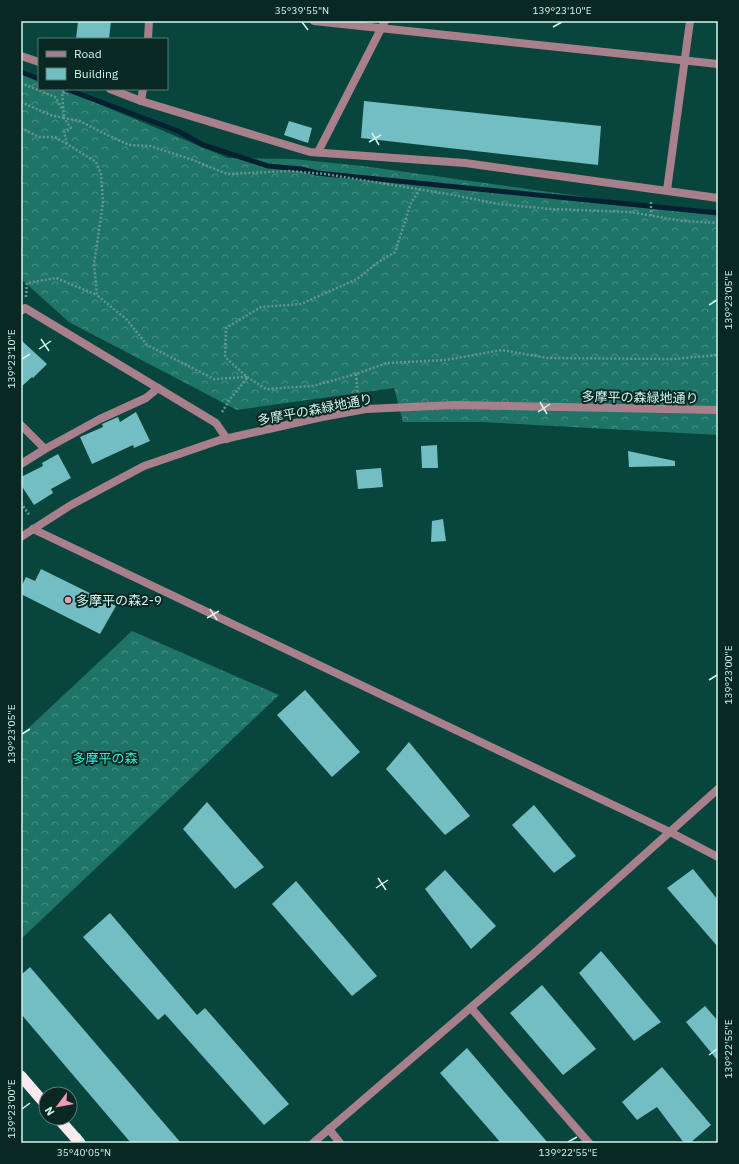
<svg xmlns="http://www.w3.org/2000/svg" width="739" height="1164" viewBox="0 0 739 1164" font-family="'IBM Plex Sans','Noto Sans JP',sans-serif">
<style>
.forest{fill:url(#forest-crowns)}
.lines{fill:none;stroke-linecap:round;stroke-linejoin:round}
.stream{stroke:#062031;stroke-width:5}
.building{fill:#73bec3}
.path{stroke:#65968f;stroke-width:2.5;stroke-dasharray:2 2;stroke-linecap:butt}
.minor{stroke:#a8808b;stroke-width:8}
.tertiary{stroke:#a8808b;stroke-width:8}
.trunk{stroke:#fae9ed;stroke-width:11}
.ticks{fill:none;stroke:#d2f5ee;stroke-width:1.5}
.poi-dot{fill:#f19ab3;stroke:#092823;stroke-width:1.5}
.labels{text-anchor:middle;stroke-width:4;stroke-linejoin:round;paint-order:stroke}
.street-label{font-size:13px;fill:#d2f5ee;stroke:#092823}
.poi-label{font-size:13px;fill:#d2f5ee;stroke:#092823;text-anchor:start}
.park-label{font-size:13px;fill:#38edd5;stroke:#092823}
.neatline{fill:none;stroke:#d2f5ee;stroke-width:1.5}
.ticks-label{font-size:10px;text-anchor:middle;fill:#d2f5ee}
</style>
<defs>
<pattern id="forest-crowns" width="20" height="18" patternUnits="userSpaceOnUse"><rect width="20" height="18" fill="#1f7468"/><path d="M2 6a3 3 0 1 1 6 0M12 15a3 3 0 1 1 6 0" fill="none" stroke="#498f85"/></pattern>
</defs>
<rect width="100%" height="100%" fill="#08453d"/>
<g class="forest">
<path d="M 21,71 L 39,79 L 39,89 L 63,89 L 228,158 L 294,159 L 363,166 L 664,208 L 718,214 L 718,435 L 481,422 L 403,422 L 394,388 L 237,410 L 69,322 L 21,279 Z"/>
<path d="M 132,631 L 279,695 L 21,939 L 21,735 Z"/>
</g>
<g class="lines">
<g class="stream">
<path d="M 21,72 L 39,79"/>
<path d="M 66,89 L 178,131 L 203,145 L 268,166 L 301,169 L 317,173 L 718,213"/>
</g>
</g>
<g class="building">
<path d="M 78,21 L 111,21 L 109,39 L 76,39 Z"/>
<path d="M 364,101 L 601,126 L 598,165 L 361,138 Z"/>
<path d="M 289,121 L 312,128 L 308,143 L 284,135 Z"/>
<path d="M 21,340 L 47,364 L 33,378 L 32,377 L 21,387 Z"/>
<path d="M 136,412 L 150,441 L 134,448 L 133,445 L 92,464 L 80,437 L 103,427 L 102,424 L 118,417 L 120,422 Z"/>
<path d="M 437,445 L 438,468 L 422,468 L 421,446 Z"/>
<path d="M 628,451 L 675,461 L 675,466 L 629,467 Z"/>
<path d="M 58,454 L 71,478 L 51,489 L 53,493 L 34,505 L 21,485 L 21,477 L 43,466 L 42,463 Z"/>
<path d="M 381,468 L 383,487 L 358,489 L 356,470 Z"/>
<path d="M 443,519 L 446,541 L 431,542 L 432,521 Z"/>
<path d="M 41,569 L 116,606 L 100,634 L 21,594 L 21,587 L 26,577 L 35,581 Z"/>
<path d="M 305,690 L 360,752 L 332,777 L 277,715 Z"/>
<path d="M 409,742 L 470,816 L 445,835 L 386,769 Z"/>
<path d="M 207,802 L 264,867 L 235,889 L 183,829 Z"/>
<path d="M 534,805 L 576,856 L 554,873 L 512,825 Z"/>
<path d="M 693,869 L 718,900 L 718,947 L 667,888 Z"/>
<path d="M 445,870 L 496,926 L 471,949 L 425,889 Z"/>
<path d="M 296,881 L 377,976 L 352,996 L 272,904 Z"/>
<path d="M 110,913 L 197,1015 L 205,1008 L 289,1104 L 264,1125 L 165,1014 L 158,1020 L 83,937 Z"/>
<path d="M 601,951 L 661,1022 L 634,1041 L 579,973 Z"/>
<path d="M 30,967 L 181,1143 L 131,1143 L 21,1014 L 21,975 Z"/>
<path d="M 542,985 L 596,1049 L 563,1075 L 510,1013 Z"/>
<path d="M 705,1006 L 718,1021 L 718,1061 L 686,1022 Z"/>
<path d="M 467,1048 L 548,1143 L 501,1143 L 440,1073 Z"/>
<path d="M 662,1067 L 711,1125 L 690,1143 L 684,1143 L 657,1107 L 637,1120 L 622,1102 Z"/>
</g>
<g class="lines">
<g class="path">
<path d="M 21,83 L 55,97 L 63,110"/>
<path d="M 21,102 L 50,115 L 64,118 L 62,93 L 67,89"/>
<path d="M 21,128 L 39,137 L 55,137 L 67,144"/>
<path d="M 420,189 L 411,203 L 395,252 L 377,263 L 357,279 L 301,304 L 261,307 L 226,328 L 225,357 L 247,377 L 266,389 L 313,386 L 356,374 L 387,363 L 446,360 L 502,350 L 547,358 L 674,359 L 718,355"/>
<path d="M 651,216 L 651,200"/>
<path d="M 26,297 L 27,283 L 56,278 L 97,295"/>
<path d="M 356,374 L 358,398"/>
<path d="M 247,377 L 214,379 L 147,345 L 127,320 L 97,295 L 94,264 L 103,203 L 101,174 L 96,162 L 67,144 L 64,132 L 71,128 L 64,118 L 80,121 L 101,132 L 129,145 L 150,146 L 190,159 L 227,174 L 290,171 L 325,174 L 448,194 L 499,204 L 551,209 L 630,212 L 683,221 L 718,223"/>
<path d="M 222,412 L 231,398 L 247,378"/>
<path d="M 21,503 L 30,516"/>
</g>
<g class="minor">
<path d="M 314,21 L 718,64"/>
<path d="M 148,39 L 149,21"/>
<path d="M 21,56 L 39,62"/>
<path d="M 110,89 L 141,101 L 310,152 L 465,163 L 718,198"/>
<path d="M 141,101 L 143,89"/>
<path d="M 318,152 L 385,21"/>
<path d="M 667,190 L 690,21"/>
<path d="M 21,311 L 25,308 L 216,423 L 227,439"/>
<path d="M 21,425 L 45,449"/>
<path d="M 21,464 L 45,449 L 100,419 L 146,398 L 158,388"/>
<path d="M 471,1008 L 589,1143"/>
<path d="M 329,1129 L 340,1143"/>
</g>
<g class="tertiary">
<path d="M 33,529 L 670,832 L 718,857"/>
<path d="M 21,537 L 71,505 L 144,466 L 220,440 L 322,417 L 366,409 L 455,405 L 718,410"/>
<path d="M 313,1143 L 532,955 L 718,789"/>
</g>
<g class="trunk">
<path d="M 21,1076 L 46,1105"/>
<path d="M 58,1118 L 80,1143"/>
</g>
</g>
<path class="ticks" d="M 302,22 L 308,30M 553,27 L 562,22M 372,133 L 379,145M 369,142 L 381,135M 709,305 L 717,300M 41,339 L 49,351M 39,349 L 51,341M 22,359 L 30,354M 540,402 L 547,414M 538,412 L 550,404M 210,609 L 217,620M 207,618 L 219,611M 709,680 L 717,675M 22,734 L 30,729M 378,878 L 386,890M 376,888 L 388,880M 709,1055 L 717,1049M 22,1109 L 30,1103M 79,1134 L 84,1142M 568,1142 L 577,1137"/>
<circle class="poi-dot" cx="68" cy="600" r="4"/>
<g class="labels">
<g class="street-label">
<text transform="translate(640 397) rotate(1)" y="5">多摩平の森緑地通り</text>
<text transform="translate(315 409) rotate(-11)" y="5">多摩平の森緑地通り</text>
</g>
<g class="poi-label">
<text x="76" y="605">多摩平の森2-9</text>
</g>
<g class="park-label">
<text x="105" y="763">多摩平の森</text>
</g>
</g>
<rect width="739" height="1164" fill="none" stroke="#092823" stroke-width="44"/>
<rect x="38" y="38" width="130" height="52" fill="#092823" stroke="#597a74"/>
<rect x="46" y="51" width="20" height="6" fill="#a8808b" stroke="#597a74"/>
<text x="74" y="58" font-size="12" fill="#d2f5ee">Road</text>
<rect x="46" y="68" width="20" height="12" fill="#73bec3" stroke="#597a74"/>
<text x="74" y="78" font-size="12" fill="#d2f5ee">Building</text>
<g transform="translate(58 1106) rotate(238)"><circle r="19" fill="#092823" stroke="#597a74"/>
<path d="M0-3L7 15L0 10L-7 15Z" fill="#f19ab3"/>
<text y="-6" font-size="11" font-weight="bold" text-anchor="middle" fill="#d2f5ee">N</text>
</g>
<rect x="22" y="22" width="695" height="1120" class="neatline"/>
<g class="ticks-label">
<text x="302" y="14">35°39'55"N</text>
<text x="562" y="14">139°23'10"E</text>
<text transform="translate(728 300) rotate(-90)" y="4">139°23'05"E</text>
<text transform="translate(11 359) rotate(-90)" y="4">139°23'10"E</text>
<text transform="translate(728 675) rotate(-90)" y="4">139°23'00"E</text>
<text transform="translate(11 734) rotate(-90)" y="4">139°23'05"E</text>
<text transform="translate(728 1049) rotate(-90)" y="4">139°22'55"E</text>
<text transform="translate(11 1109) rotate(-90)" y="4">139°23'00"E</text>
<text x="84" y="1156">35°40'05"N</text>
<text x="568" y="1156">139°22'55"E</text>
</g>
</svg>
